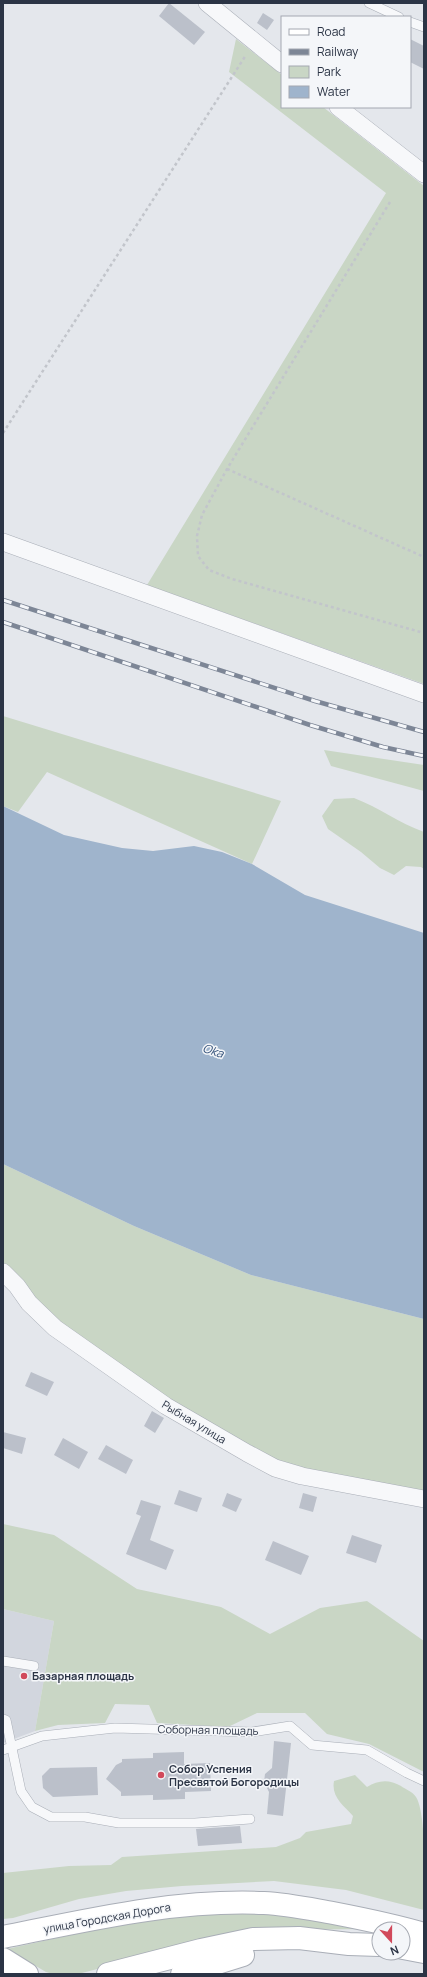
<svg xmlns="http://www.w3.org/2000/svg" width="427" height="1977" viewBox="0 0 427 1977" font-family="Manrope,sans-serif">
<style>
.built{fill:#d2d6de}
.green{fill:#c9d6c5}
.water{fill:#9fb4cc}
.building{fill:#bbc0ca}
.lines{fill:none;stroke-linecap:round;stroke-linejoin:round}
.lane-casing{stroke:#a9aeb7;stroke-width:10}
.street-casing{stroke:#a9aeb7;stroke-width:18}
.secondary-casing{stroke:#a9aeb7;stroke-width:24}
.path{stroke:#c2c5cb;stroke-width:2.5;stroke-dasharray:3 3;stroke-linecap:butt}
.lane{stroke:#f7f8fa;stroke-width:9}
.street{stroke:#f7f8fa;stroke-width:17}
.secondary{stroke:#fff;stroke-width:22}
.rail-casing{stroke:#7d8696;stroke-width:4.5}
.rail{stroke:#f4f6f9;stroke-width:3;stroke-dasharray:9;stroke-linecap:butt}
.poi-dot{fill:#d1495b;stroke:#f4f6f9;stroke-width:1.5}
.labels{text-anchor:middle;stroke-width:3;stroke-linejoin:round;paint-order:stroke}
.street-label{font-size:11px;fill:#2b3445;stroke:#f4f6f9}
.poi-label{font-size:11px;font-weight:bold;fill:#2b3445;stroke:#f4f6f9;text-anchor:start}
.water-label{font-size:12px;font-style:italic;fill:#34527a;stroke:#f4f6f9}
</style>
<rect width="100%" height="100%" fill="#e4e7ec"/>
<path class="built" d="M 3,1609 L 54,1621 L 35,1731 L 3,1743 Z"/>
<g class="green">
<path d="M 236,39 L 282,75 L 282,107 L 323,107 L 424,186 L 424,684 L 147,585 L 386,193 L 229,72 Z"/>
<path d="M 3,716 L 281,801 L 252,864 L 47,772 L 18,812 L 3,806 Z"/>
<path d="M 324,750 L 424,765 L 424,791 L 331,766 Z"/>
<path d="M 354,798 C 378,807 399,823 424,832 L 424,869 L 421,867 L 406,866 L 394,875 L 380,868 L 361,852 L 328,829 L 322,816 L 334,799 Z"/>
<path d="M 3,1164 L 134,1226 L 251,1275 L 424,1319 L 424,1505 L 304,1481 L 163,1411 L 3,1277 Z"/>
<path d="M 3,1524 L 54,1535 L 137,1589 L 221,1607 L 270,1634 L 320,1608 L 367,1601 L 424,1641 L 424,1772 L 369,1744 L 327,1734 L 305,1713 L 257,1713 L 228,1727 L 157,1723 L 149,1705 L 115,1704 L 105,1723 L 58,1725 L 35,1731 L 54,1621 L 3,1609 Z"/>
<path d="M 355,1775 L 367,1787 C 378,1780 389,1779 401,1786 C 405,1789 413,1792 416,1797 C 427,1814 424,1886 424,1910 L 346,1890 L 274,1881 L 182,1886 L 126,1891 L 79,1899 L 13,1918 L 3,1919 L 3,1873 L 69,1866 L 111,1865 L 122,1857 L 276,1847 L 300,1838 L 306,1832 L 351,1824 L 353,1816 C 343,1805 331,1797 334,1781 Z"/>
<path d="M 202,1910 L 271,1911 L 367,1929 L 267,1930 L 210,1940 L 78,1974 L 53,1974 L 46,1972 L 7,1949 L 133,1921 Z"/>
</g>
<path class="water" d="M 3,806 L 64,835 L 122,848 L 153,851 L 194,846 L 222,852 L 252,864 L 305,895 L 424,933 L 424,1319 L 251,1275 L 134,1226 L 3,1164 Z"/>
<g class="building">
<path d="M 169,3 L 205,32 L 194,45 L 159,16 Z"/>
<path d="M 263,13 L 274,20 L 267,30 L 257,23 Z"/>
<path d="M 410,39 L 424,46 L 424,69 L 410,62 Z"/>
<path d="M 31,1372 L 54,1382 L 47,1396 L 25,1386 Z"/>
<path d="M 152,1411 L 164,1418 L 155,1433 L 144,1426 Z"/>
<path d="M 3,1432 L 26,1438 L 22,1454 L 3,1448 Z"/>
<path d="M 63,1438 L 88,1452 L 79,1469 L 54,1455 Z"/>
<path d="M 106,1445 L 133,1460 L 126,1474 L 98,1459 Z"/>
<path d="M 179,1490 L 202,1498 L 197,1512 L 174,1504 Z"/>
<path d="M 227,1493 L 242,1499 L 236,1512 L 222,1506 Z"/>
<path d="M 303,1493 L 317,1497 L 313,1512 L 299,1508 Z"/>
<path d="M 141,1500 L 161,1506 L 150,1540 L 174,1550 L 166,1570 L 126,1554 L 141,1516 L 136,1514 Z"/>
<path d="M 352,1535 L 382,1545 L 376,1563 L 346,1553 Z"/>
<path d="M 273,1541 L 309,1556 L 301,1575 L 265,1560 Z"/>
<path d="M 274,1741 L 291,1743 L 283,1816 L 267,1814 L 269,1792 L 264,1782 L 265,1774 L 272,1768 Z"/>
<path d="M 184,1752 L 184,1764 L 210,1763 L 211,1791 L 185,1792 L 185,1799 L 153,1800 L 153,1795 L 121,1796 L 121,1792 L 106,1779 L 116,1765 L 122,1762 L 122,1759 L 153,1758 L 153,1753 Z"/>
<path d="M 97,1767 L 98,1795 L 53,1797 L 43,1788 L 42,1776 L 50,1768 Z"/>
<path d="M 240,1826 L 242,1843 L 198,1846 L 196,1829 Z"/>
</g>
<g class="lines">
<g class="lane-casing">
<g id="lane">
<path d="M 369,3 L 399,17"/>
<path d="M 410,22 L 424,27"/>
<path d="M 3,1661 L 34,1666"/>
<path d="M 3,1719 L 6,1720 L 21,1791 L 32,1807 L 51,1817 L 85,1817 L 119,1823 L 195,1823 L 250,1819"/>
<path d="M 3,1750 L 42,1736 L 115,1728 L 252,1732 L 290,1726 L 312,1745 L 367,1750 L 407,1773 L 424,1781"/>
</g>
</g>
<g class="street-casing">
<g id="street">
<path d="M 207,3 L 282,64"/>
<path d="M 338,107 L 424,174"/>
<path d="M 3,542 L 424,694"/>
<path d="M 3,1272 L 17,1286 L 29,1303 L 55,1328 L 166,1406 L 247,1453 L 275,1468 L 302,1476 L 424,1499"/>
</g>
</g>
<g class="secondary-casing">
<g id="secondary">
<path d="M 3,1937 C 88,1920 176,1899 264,1903 C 287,1904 310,1909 333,1913 C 364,1919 394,1925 424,1934"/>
<path d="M 403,1948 L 424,1952"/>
<path d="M 3,1959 L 27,1974"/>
<path d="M 108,1974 L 201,1950 L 253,1939 L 299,1938 L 349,1944 L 379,1945"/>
<path d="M 182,1974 L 243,1955"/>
</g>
</g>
<g class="path">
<path d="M 390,202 L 227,469 L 202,515 L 197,536 L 198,556 L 209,570 L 232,579 L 424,633"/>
<path d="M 3,433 L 246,55"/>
<path d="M 227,469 L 424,557"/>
</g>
<use href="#lane" class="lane"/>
<use href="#street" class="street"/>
<use href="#secondary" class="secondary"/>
<g class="rail-casing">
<g id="rail">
<path d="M 3,600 L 315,701 L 424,732"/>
<path d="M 3,622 L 310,725 L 383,747 L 424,756"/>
</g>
</g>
<use href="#rail" class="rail"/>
</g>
<g class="poi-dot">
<circle cx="24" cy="1676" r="4"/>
<circle cx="161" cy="1775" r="4"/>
</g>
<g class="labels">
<g class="street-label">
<text transform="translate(194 1422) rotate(31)" y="4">Рыбная улица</text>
<text transform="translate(208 1730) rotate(1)" y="4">Соборная площадь</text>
<text transform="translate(107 1918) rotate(-10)" y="4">улица Городская Дорога</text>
</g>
<g class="poi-label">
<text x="32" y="1680">Базарная площадь</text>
<text x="169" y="1773">Собор Успения<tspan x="169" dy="13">Пресвятой Богородицы</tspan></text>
</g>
<g class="water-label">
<text transform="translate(213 1051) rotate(18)" y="4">Oka</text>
</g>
</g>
<rect width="427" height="1977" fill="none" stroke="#2b3445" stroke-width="8"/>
<rect x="281" y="16" width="130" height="92" fill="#f4f6f9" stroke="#a4a8b1"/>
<rect x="289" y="29" width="20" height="6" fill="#ffffff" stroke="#a4a8b1"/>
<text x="317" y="36" font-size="12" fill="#2b3445">Road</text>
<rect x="289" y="49" width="20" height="6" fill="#7d8696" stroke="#a4a8b1"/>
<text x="317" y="56" font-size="12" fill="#2b3445">Railway</text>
<rect x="289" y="66" width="20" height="12" fill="#c9d6c5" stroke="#a4a8b1"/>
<text x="317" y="76" font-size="12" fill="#2b3445">Park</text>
<rect x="289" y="86" width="20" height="12" fill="#9fb4cc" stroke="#a4a8b1"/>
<text x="317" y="96" font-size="12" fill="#2b3445">Water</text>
<g transform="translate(391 1941) rotate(159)"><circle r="19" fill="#f4f6f9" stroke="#a4a8b1"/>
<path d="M0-3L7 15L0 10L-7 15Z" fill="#d1495b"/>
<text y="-6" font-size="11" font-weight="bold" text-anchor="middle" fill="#2b3445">N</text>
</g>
</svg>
